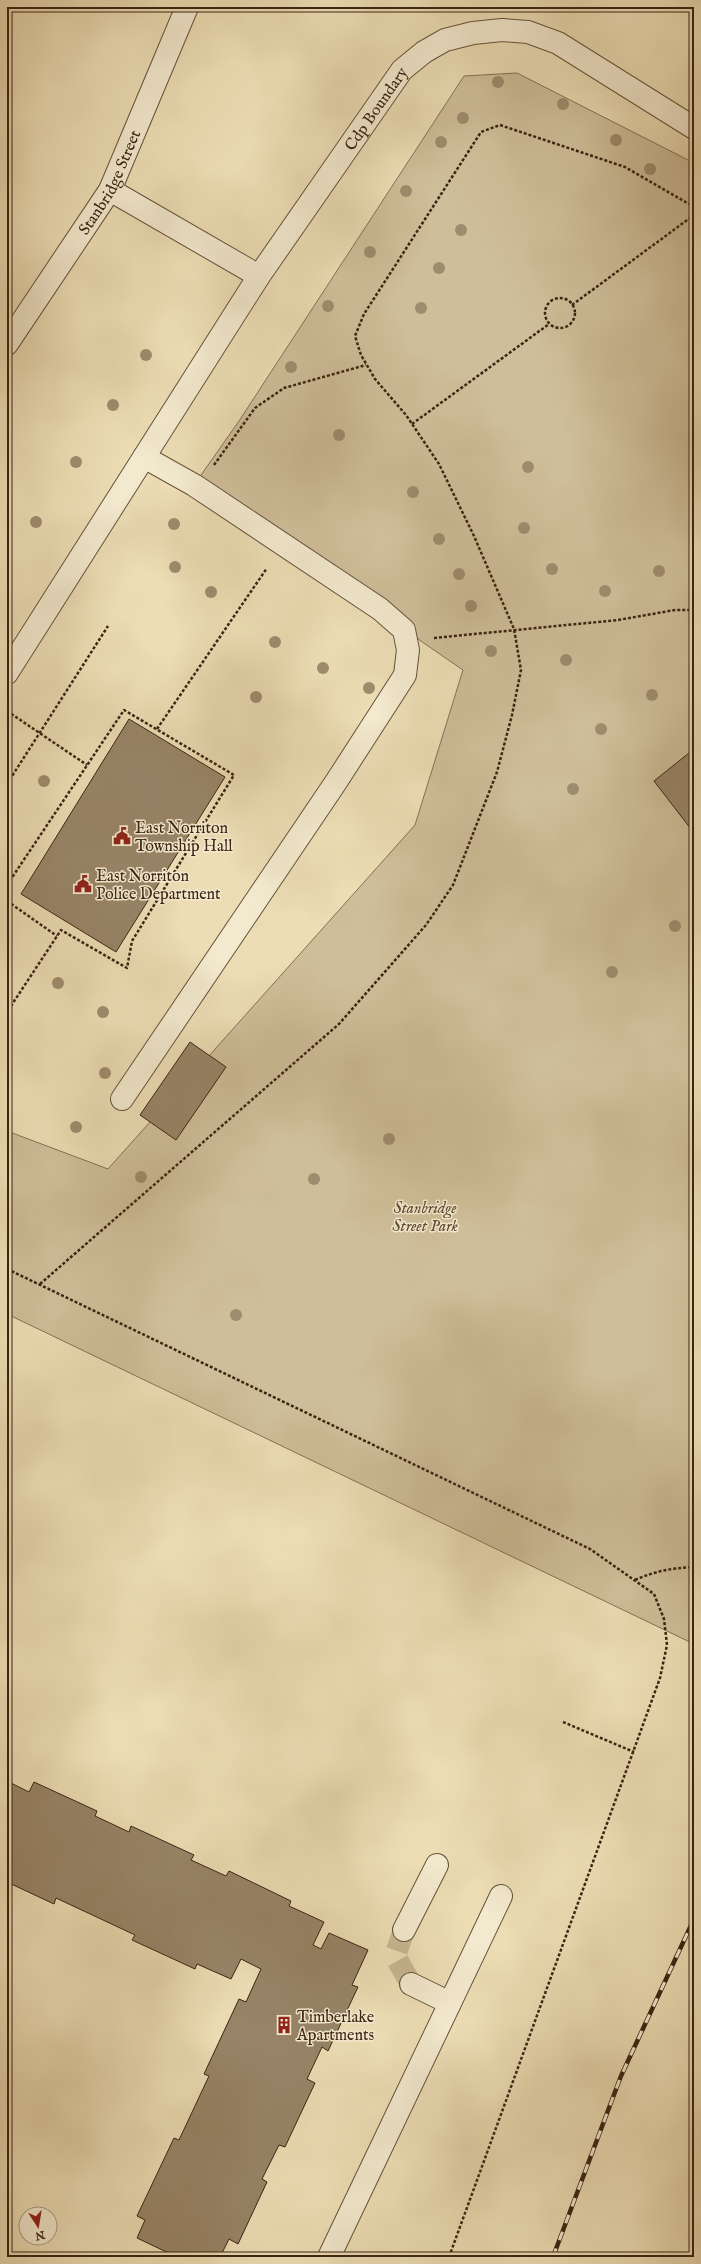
<svg xmlns="http://www.w3.org/2000/svg" width="701" height="2264" viewBox="0 0 701 2264" font-family="'IM FELL English',serif">
<style>
.green{fill:#cebe99;stroke:#847156}
.building{fill:#978467;stroke:#3a2413}
.lines{fill:none;stroke-linecap:round;stroke-linejoin:round}
.minor-tunnel{stroke:#c8b894;stroke-width:22;stroke-dasharray:22 11;stroke-linecap:butt}
.minor-casing{stroke:#66523b;stroke-width:24}
.path{stroke:#3a2413;stroke-width:2.5;stroke-dasharray:3 2;stroke-linecap:butt}
.minor{stroke:#f3e9ce;stroke-width:22}
.rail-casing{stroke:#3a2413;stroke-width:4.5}
.rail{stroke:#f3e9ce;stroke-width:3;stroke-dasharray:9;stroke-linecap:butt}
.tree{fill:#9e8c6e}
.labels{text-anchor:middle;stroke-width:3;stroke-linejoin:round;paint-order:stroke}
.street-label{font-size:16px;fill:#3a2413;stroke:#f3e9ce}
.poi-label{font-size:16px;fill:#3a2413;stroke:#f3e9ce;text-anchor:start}
.park-label{font-size:16px;font-style:italic;fill:#5f4a34;stroke:#f3e9ce}
</style>
<rect width="100%" height="100%" fill="#ecddb4"/>
<filter id="stains"><feTurbulence type="fractalNoise" baseFrequency=".005" numOctaves="4"/><feColorMatrix values="0 0 0 0 .2 0 0 0 0 .09 0 0 0 0 .02 0 0 0 .5 -.17"/></filter>
<radialGradient id="worn" r=".72"><stop offset=".6" stop-color="#630" stop-opacity="0"/><stop offset="1" stop-color="#630" stop-opacity=".3"/></radialGradient>
<path class="green" d="M 517,73 L 694,163 L 694,1644 L 7,1314 L 7,1131 L 108,1169 L 415,825 L 463,670 L 194,485 L 239,421 L 464,76 Z"/>
<g class="building">
<path d="M 129,719 L 225,777 L 116,952 L 21,894 Z"/>
<path d="M 694,749 L 694,833 L 654,781 Z"/>
<path d="M 190,1042 L 226,1067 L 176,1140 L 140,1115 Z"/>
<path d="M 7,1781 L 29,1792 L 34,1782 L 97,1811 L 95,1816 L 129,1832 L 131,1826 L 194,1855 L 191,1860 L 226,1876 L 229,1871 L 291,1901 L 289,1906 L 324,1922 L 313,1945 L 321,1949 L 329,1933 L 368,1950 L 352,1985 L 358,1987 L 328,2051 L 322,2047 L 307,2079 L 315,2083 L 285,2147 L 279,2145 L 262,2179 L 267,2182 L 238,2244 L 229,2239 L 220,2257 L 177,2257 L 137,2238 L 145,2220 L 137,2216 L 174,2138 L 179,2140 L 209,2076 L 204,2074 L 239,1999 L 246,2002 L 261,1969 L 241,1959 L 231,1979 L 197,1964 L 195,1969 L 132,1940 L 135,1935 L 56,1898 L 54,1904 L 7,1882 Z"/>
</g>
<g class="lines">
<path class="minor-tunnel" d="M 404,1930 L 395,1956 L 411,1984"/>
<g class="minor-casing">
<g id="minor">
<path id="s1" d="M 110,190 L 259,276 L 402,70 L 424,52 L 445,40 L 473,33 L 502,30 L 528,32 L 558,43 L 694,128"/>
<path id="s2" d="M 7,344 L 110,190 L 187,7"/>
<path d="M 7,673 L 259,276"/>
<path d="M 122,1099 L 336,782 L 405,675 L 408,650 L 404,630 L 380,609 L 194,485 L 144,457"/>
<path d="M 404,1930 L 437,1865"/>
<path d="M 411,1984 L 450,2003"/>
<path d="M 329,2257 L 501,1896"/>
</g>
</g>
<g class="path">
<circle cx="560" cy="313" r="15"/>
<path d="M 572,305 L 694,215"/>
<path d="M 412,424 L 549,324"/>
<path d="M 214,465 L 255,408 L 284,388 L 366,365"/>
<path d="M 434,638 L 618,620 L 675,610 L 694,610"/>
<path d="M 7,711 L 87,765"/>
<path d="M 157,729 L 267,568"/>
<path d="M 7,784 L 108,626"/>
<path d="M 7,885 L 124,710 L 234,775 L 132,941 L 127,968 L 61,930 L 7,1012"/>
<path d="M 7,901 L 57,936"/>
<path d="M 7,1269 L 590,1549 L 654,1594 L 664,1619 L 667,1645 L 660,1678 L 449,2257"/>
<path d="M 40,1284 L 339,1024 L 426,925 L 453,885 L 497,772 L 512,715 L 521,670 L 514,629 L 474,536 L 439,464 L 406,415 L 375,379 L 361,355 L 355,336 L 364,314 L 481,132 L 500,125 L 625,167 L 694,207"/>
<path d="M 635,1580 C 655,1571 672,1568 694,1567"/>
<path d="M 563,1722 L 634,1752"/>
</g>
<use href="#minor" class="minor"/>
<g class="rail-casing">
<path id="rail" d="M 553,2257 L 621,2076 L 694,1919"/>
</g>
<use href="#rail" class="rail"/>
</g>
<g class="tree">
<circle cx="498" cy="82" r="6"/>
<circle cx="563" cy="104" r="6"/>
<circle cx="463" cy="118" r="6"/>
<circle cx="616" cy="140" r="6"/>
<circle cx="441" cy="142" r="6"/>
<circle cx="650" cy="169" r="6"/>
<circle cx="406" cy="191" r="6"/>
<circle cx="461" cy="230" r="6"/>
<circle cx="370" cy="252" r="6"/>
<circle cx="439" cy="268" r="6"/>
<circle cx="328" cy="306" r="6"/>
<circle cx="421" cy="308" r="6"/>
<circle cx="146" cy="355" r="6"/>
<circle cx="291" cy="367" r="6"/>
<circle cx="113" cy="405" r="6"/>
<circle cx="339" cy="435" r="6"/>
<circle cx="76" cy="462" r="6"/>
<circle cx="528" cy="467" r="6"/>
<circle cx="413" cy="492" r="6"/>
<circle cx="36" cy="522" r="6"/>
<circle cx="174" cy="524" r="6"/>
<circle cx="524" cy="528" r="6"/>
<circle cx="439" cy="539" r="6"/>
<circle cx="175" cy="567" r="6"/>
<circle cx="552" cy="569" r="6"/>
<circle cx="659" cy="571" r="6"/>
<circle cx="459" cy="574" r="6"/>
<circle cx="605" cy="591" r="6"/>
<circle cx="211" cy="592" r="6"/>
<circle cx="471" cy="606" r="6"/>
<circle cx="275" cy="642" r="6"/>
<circle cx="491" cy="651" r="6"/>
<circle cx="566" cy="660" r="6"/>
<circle cx="323" cy="668" r="6"/>
<circle cx="369" cy="688" r="6"/>
<circle cx="652" cy="695" r="6"/>
<circle cx="256" cy="697" r="6"/>
<circle cx="601" cy="729" r="6"/>
<circle cx="44" cy="781" r="6"/>
<circle cx="573" cy="789" r="6"/>
<circle cx="675" cy="926" r="6"/>
<circle cx="612" cy="972" r="6"/>
<circle cx="58" cy="983" r="6"/>
<circle cx="103" cy="1012" r="6"/>
<circle cx="105" cy="1073" r="6"/>
<circle cx="76" cy="1127" r="6"/>
<circle cx="389" cy="1139" r="6"/>
<circle cx="141" cy="1177" r="6"/>
<circle cx="314" cy="1179" r="6"/>
<circle cx="236" cy="1315" r="6"/>
</g>
<defs>
<g id="civic-bare" transform="scale(1.38)"><path d="M-.6-6.5H3V-4.5H.6V-3L4-1V1h2V6H-6V1h2V-1L-.6-3ZM-1.2 2.5V6h2.4V2.5Z" fill="#8f2418" stroke="#f3e9ce" stroke-width="2.5" paint-order="stroke"/></g>
<g id="building-bare" transform="scale(1.38)"><path d="M-4-6H4V6H1V3H-1V6H-4ZM-2.5-4.3h1.7v1.8h-1.7ZM.8-4.3h1.7v1.8H.8ZM-2.5-1h1.7V.8h-1.7ZM.8-1h1.7V.8H.8Z" fill="#8f2418" stroke="#f3e9ce" stroke-width="2.5" paint-order="stroke"/></g>
</defs>
<g fill-rule="evenodd">
<use href="#civic-bare" x="122" y="836"/>
<use href="#civic-bare" x="83" y="884"/>
<use href="#building-bare" x="284" y="2025"/>
</g>
<g class="labels">
<g class="street-label">
<text dy="6" stroke="none"><textPath href="#s1" startOffset="376">Cdp Boundary</textPath></text>
<text dy="6" stroke="none"><textPath href="#s2" startOffset="192">Stanbridge Street</textPath></text>
</g>
<g class="poi-label">
<text x="135" y="833">East Norriton<tspan x="135" dy="18">Township Hall</tspan></text>
<text x="96" y="881">East Norriton<tspan x="96" dy="18">Police Department</tspan></text>
<text x="297" y="2022">Timberlake<tspan x="297" dy="18">Apartments</tspan></text>
</g>
<g class="park-label">
<text x="425" y="1213">Stanbridge<tspan x="425" dy="18">Street Park</tspan></text>
</g>
</g>
<rect width="701" height="2264" fill="none" stroke="#ecddb4" stroke-width="24"/>
<rect x="8" y="8" width="685" height="2248" fill="none" stroke="#3a2413" stroke-width="2"/>
<rect x="12" y="12" width="677" height="2240" fill="none" stroke="#3a2413"/>
<g transform="translate(38 2226) rotate(168)"><circle r="19" fill="#f3e9ce" stroke="#a99a83"/>
<path d="M0-3L7 15L0 10L-7 15Z" fill="#8f2418"/>
<text y="-6" font-size="11" font-weight="bold" text-anchor="middle" fill="#3a2413">N</text>
</g>
<rect width="100%" height="100%" filter="url(#stains)"/>
<rect width="100%" height="100%" fill="url(#worn)"/>
</svg>
